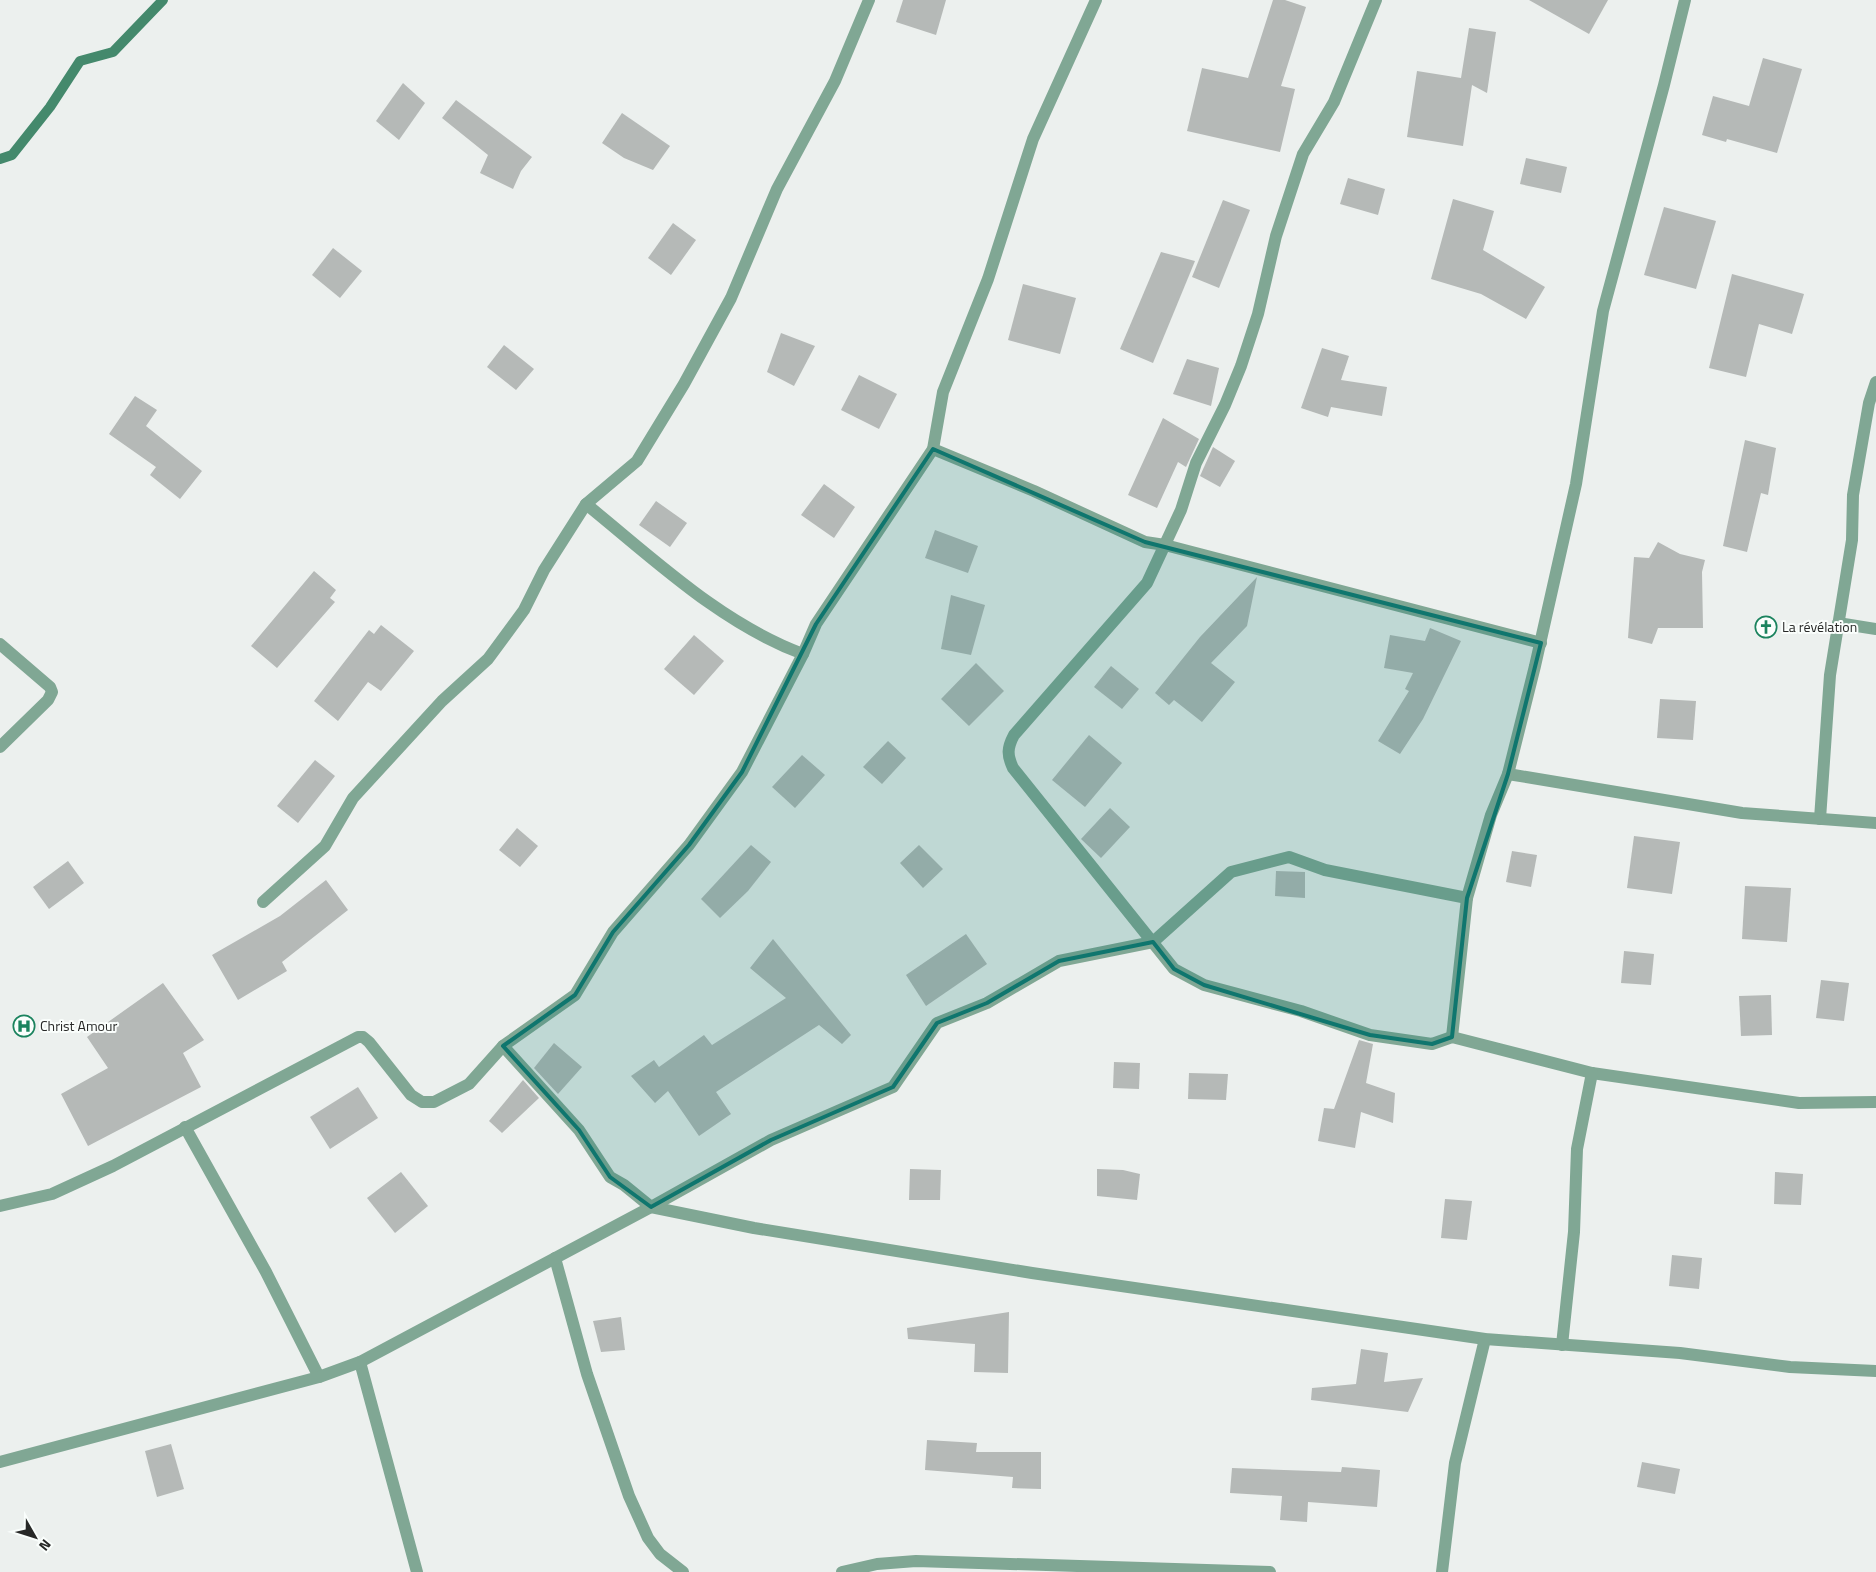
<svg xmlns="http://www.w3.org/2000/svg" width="1876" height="1572" viewBox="0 0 1876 1572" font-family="'Titillium Web',sans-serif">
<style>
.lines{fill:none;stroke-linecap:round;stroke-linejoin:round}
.stream{stroke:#44896c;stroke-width:10}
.building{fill:#b5b9b7}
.minor{stroke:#80a794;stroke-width:12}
.marked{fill:#0f766e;fill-opacity:0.2;stroke:#0f766e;stroke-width:4;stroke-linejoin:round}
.labels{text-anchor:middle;stroke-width:4;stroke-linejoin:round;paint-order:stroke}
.poi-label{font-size:14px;fill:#272827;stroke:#fafefc;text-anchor:start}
</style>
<rect width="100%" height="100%" fill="#ecf0ee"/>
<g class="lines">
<path class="stream" d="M 0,159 L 12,155 L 50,107 L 80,61 L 113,52 L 163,0"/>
</g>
<g class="building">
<path d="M 903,0 L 946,0 L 936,35 L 896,22 Z"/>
<path d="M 1273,0 L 1285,0 L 1306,7 L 1281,86 L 1295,89 L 1280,152 L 1187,131 L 1202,68 L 1248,78 Z"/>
<path d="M 1529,0 L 1608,0 L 1589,34 Z"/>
<path d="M 1469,28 L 1496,32 L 1487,93 L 1472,85 L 1463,146 L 1407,137 L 1417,71 L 1461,78 Z"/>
<path d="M 1763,58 L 1802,69 L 1777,153 L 1727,139 L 1726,142 L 1702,135 L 1713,96 L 1749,106 Z"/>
<path d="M 403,83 L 425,103 L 399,140 L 376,121 Z"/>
<path d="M 456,100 L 532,157 L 521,171 L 513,189 L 480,173 L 488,155 L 442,118 Z"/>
<path d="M 622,113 L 670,146 L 653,170 L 624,158 L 602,143 Z"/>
<path d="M 1526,158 L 1567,167 L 1561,193 L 1520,184 Z"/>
<path d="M 1348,178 L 1385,189 L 1378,215 L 1340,204 Z"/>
<path d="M 1453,199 L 1494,211 L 1483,250 L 1545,287 L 1526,319 L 1481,294 L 1431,279 Z"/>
<path d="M 1223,200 L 1250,210 L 1219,288 L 1192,277 Z"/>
<path d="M 1664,207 L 1716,221 L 1696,289 L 1644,275 Z"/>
<path d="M 673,223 L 696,240 L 671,275 L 648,258 Z"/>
<path d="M 333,248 L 362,271 L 340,298 L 312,275 Z"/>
<path d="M 1161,252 L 1195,261 L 1153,363 L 1120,349 Z"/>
<path d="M 1732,274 L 1804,294 L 1792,334 L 1759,324 L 1746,377 L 1709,368 Z"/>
<path d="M 1023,284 L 1076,298 L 1060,354 L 1008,340 Z"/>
<path d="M 781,333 L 815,346 L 794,386 L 767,372 Z"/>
<path d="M 504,345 L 534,369 L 516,390 L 487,367 Z"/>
<path d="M 1322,348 L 1349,356 L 1341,380 L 1387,387 L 1382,416 L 1331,407 L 1328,417 L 1301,408 Z"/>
<path d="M 1187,359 L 1219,368 L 1211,406 L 1173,394 Z"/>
<path d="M 859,375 L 897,394 L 879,429 L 841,410 Z"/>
<path d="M 135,396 L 157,410 L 146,426 L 202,471 L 180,499 L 150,475 L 156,467 L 109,434 Z"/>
<path d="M 1163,418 L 1199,439 L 1186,467 L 1178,462 L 1157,508 L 1128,495 Z"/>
<path d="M 1745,440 L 1776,448 L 1768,495 L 1761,493 L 1747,552 L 1723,546 Z"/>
<path d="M 1213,447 L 1235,461 L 1220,487 L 1200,476 Z"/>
<path d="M 824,484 L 855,507 L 834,538 L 801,515 Z"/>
<path d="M 656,501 L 687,523 L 670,547 L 639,525 Z"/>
<path d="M 935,530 L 978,546 L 968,573 L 925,558 Z"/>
<path d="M 1658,542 L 1680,554 L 1705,560 L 1702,572 L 1703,628 L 1658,628 L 1652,644 L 1628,638 L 1634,557 L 1649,558 Z"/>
<path d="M 314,571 L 336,590 L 330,598 L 335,602 L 277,668 L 251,646 Z"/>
<path d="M 1257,577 L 1247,626 L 1211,663 L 1235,682 L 1202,722 L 1174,700 L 1169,705 L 1155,693 L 1200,637 Z"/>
<path d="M 951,595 L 985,605 L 971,655 L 941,649 Z"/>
<path d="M 381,625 L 414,651 L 381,691 L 368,682 L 338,721 L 314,701 L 369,630 L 374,634 Z"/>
<path d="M 1430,628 L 1461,641 L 1423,719 L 1400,754 L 1378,741 L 1409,691 L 1405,689 L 1413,673 L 1384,668 L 1390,635 L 1425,641 Z"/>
<path d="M 694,635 L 724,661 L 694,695 L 664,669 Z"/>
<path d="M 976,663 L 1004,691 L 969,726 L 941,699 Z"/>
<path d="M 1111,666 L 1139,689 L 1122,709 L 1094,687 Z"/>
<path d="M 1660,699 L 1696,701 L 1693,740 L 1657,738 Z"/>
<path d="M 1089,735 L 1122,763 L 1085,807 L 1052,780 Z"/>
<path d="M 888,741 L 906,758 L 882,784 L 863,767 Z"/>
<path d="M 802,755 L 825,775 L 795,808 L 772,787 Z"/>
<path d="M 315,760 L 335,776 L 298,823 L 277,806 Z"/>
<path d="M 1110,808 L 1130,827 L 1101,858 L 1081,839 Z"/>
<path d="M 517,828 L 538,846 L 520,867 L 499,850 Z"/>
<path d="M 1634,836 L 1680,842 L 1672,894 L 1627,888 Z"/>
<path d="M 751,845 L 771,862 L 748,891 L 720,918 L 701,899 Z"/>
<path d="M 919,845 L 943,869 L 923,888 L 900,863 Z"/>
<path d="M 1512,851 L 1537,855 L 1531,887 L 1506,882 Z"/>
<path d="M 68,861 L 84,883 L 49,909 L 33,887 Z"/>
<path d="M 1276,871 L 1305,872 L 1305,898 L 1275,896 Z"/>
<path d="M 326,880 L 348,910 L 282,962 L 287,971 L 238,1000 L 212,955 L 280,916 Z"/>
<path d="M 1745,886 L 1791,888 L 1787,942 L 1742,939 Z"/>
<path d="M 966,934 L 987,964 L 926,1006 L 906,975 Z"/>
<path d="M 773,939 L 851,1035 L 842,1044 L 819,1025 L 716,1092 L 731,1114 L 699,1136 L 668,1091 L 655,1103 L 631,1076 L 654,1060 L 659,1067 L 704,1035 L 712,1045 L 786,998 L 750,968 Z"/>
<path d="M 1624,951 L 1654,954 L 1651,985 L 1621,983 Z"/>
<path d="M 1821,980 L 1849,983 L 1844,1021 L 1816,1018 Z"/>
<path d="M 163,983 L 204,1040 L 183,1053 L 201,1087 L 88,1146 L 61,1094 L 108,1068 L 87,1037 Z"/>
<path d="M 1771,995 L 1772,1035 L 1741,1036 L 1739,996 Z"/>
<path d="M 1359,1040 L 1373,1044 L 1366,1083 L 1395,1093 L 1393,1123 L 1361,1112 L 1355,1148 L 1318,1141 L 1324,1108 L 1334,1109 Z"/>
<path d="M 554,1043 L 582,1067 L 558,1094 L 534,1068 Z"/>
<path d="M 1114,1062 L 1140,1063 L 1139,1089 L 1113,1088 Z"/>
<path d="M 1189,1073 L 1228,1074 L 1226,1100 L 1188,1099 Z"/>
<path d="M 523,1080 L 539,1098 L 502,1133 L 489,1121 Z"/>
<path d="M 358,1087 L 378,1118 L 330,1149 L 310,1117 Z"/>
<path d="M 910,1169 L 941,1170 L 940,1200 L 909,1200 Z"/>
<path d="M 1097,1169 L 1123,1170 L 1140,1174 L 1137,1200 L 1097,1196 Z"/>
<path d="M 401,1172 L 428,1206 L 395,1233 L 367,1198 Z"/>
<path d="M 1775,1172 L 1803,1174 L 1801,1205 L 1774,1204 Z"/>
<path d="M 1445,1199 L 1472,1201 L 1467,1240 L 1441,1238 Z"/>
<path d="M 1672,1255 L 1702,1258 L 1699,1289 L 1669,1286 Z"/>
<path d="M 1009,1312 L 1008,1373 L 974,1372 L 975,1344 L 908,1339 L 907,1328 Z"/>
<path d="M 621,1317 L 625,1350 L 601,1352 L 593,1321 Z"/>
<path d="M 1361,1349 L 1388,1353 L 1384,1382 L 1423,1378 L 1408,1412 L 1311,1400 L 1312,1388 L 1356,1384 Z"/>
<path d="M 927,1440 L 977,1443 L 976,1452 L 1041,1452 L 1041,1489 L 1012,1488 L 1013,1477 L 925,1470 Z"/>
<path d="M 171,1444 L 184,1489 L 157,1497 L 145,1451 Z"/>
<path d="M 1642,1462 L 1680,1469 L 1675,1494 L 1637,1487 Z"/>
<path d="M 1342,1467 L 1380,1470 L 1377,1507 L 1308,1502 L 1307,1522 L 1280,1520 L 1282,1496 L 1230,1493 L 1232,1468 L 1341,1472 Z"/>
</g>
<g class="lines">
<g class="minor">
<path d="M 1376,0 L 1334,102 L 1303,154 L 1276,236 L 1258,314 L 1241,366 L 1225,405 L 1196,463 L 1181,510 L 1147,583 L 1014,735 C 1007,748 1007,755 1013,768 L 1174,969 L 1204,985 L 1301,1011 L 1370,1035 L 1432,1044 L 1452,1037 L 1592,1073 L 1799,1103 L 1876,1102"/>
<path d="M 933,449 L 1034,491 L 1145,542 L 1165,545 L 1541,643"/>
<path d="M 586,504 C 654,559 720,623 803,654"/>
<path d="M 1838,623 L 1876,629"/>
<path d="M 0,644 L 50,687 L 52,692 L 48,700 L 0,747"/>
<path d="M 1508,774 L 1742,813 L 1876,823"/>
<path d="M 1820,819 L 1830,675 L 1852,540 L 1853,495 L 1869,403 L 1876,382"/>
<path d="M 263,902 L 325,846 L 353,798 L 442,701 L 488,659 L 524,610 L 544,570 L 586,504 L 637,461 L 684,384 L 731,298 L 777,189 L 835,81 L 869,0"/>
<path d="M 1452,1037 L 1467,898 L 1491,815 L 1508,774 L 1535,666 L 1576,484 L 1603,311 L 1664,85 L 1685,0"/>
<path d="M 503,1046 L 579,1130 L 610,1177 L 624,1185 L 651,1207 L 754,1228 L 1032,1273 L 1485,1339 L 1680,1353 L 1790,1367 L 1876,1371"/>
<path d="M 185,1127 L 266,1272 L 319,1377"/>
<path d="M 0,1206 L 52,1194 L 113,1166 L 358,1037 L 363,1037 L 369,1042 L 411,1095 L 422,1102 L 434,1102 L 469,1084 L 503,1046 L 575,995 L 613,932 L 689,845 L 742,772 L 803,654 L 816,624 L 933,449 L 943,392 L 988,279 L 1033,139 L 1096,0"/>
<path d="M 555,1258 L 587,1374 L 629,1496 L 648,1538 L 660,1554 L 683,1572"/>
<path d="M 1562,1345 L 1574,1232 L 1577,1149 L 1592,1073"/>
<path d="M 360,1362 L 417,1572"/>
<path d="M 0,1462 L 319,1377 L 360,1362 L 651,1207 L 771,1140 L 893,1087 L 937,1023 L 987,1003 L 1059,961 L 1153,942 L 1231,872 L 1289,857 L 1325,870 L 1467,898"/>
<path d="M 842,1572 L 877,1564 L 916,1561 L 1270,1572"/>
<path d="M 1442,1572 L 1455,1463 L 1485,1339"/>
</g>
</g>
<path class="marked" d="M 933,449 L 1145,542 L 1541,643 L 1508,774 L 1467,898 L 1452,1037 L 1432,1044 L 1370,1035 L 1204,985 L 1174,969 L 1153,942 L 1059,961 L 987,1003 L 937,1023 L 893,1087 L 771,1140 L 651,1207 L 610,1177 L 579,1130 L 503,1046 L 575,995 L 613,932 L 689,845 L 742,772 L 816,624 Z"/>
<defs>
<g id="church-ring" transform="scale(1.125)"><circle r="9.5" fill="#fafefc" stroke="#1b835e" stroke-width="1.5"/><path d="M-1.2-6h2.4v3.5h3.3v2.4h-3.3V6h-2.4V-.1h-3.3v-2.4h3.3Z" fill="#1b835e"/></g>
<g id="hospital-ring" transform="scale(1.125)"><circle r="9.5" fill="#fafefc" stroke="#1b835e" stroke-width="1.5"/><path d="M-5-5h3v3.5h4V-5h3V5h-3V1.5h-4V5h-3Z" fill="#1b835e"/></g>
</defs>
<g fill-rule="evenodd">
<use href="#church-ring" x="1766" y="627"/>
<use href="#hospital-ring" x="24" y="1026"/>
</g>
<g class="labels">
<g class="poi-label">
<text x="1782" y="632">La révélation</text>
<text x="40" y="1031">Christ Amour</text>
</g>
</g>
<g transform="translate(35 1537) rotate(129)" stroke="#fafefc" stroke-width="4" paint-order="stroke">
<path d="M0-4L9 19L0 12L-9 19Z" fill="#272827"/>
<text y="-8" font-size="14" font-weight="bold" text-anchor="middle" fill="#272827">N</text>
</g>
</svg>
